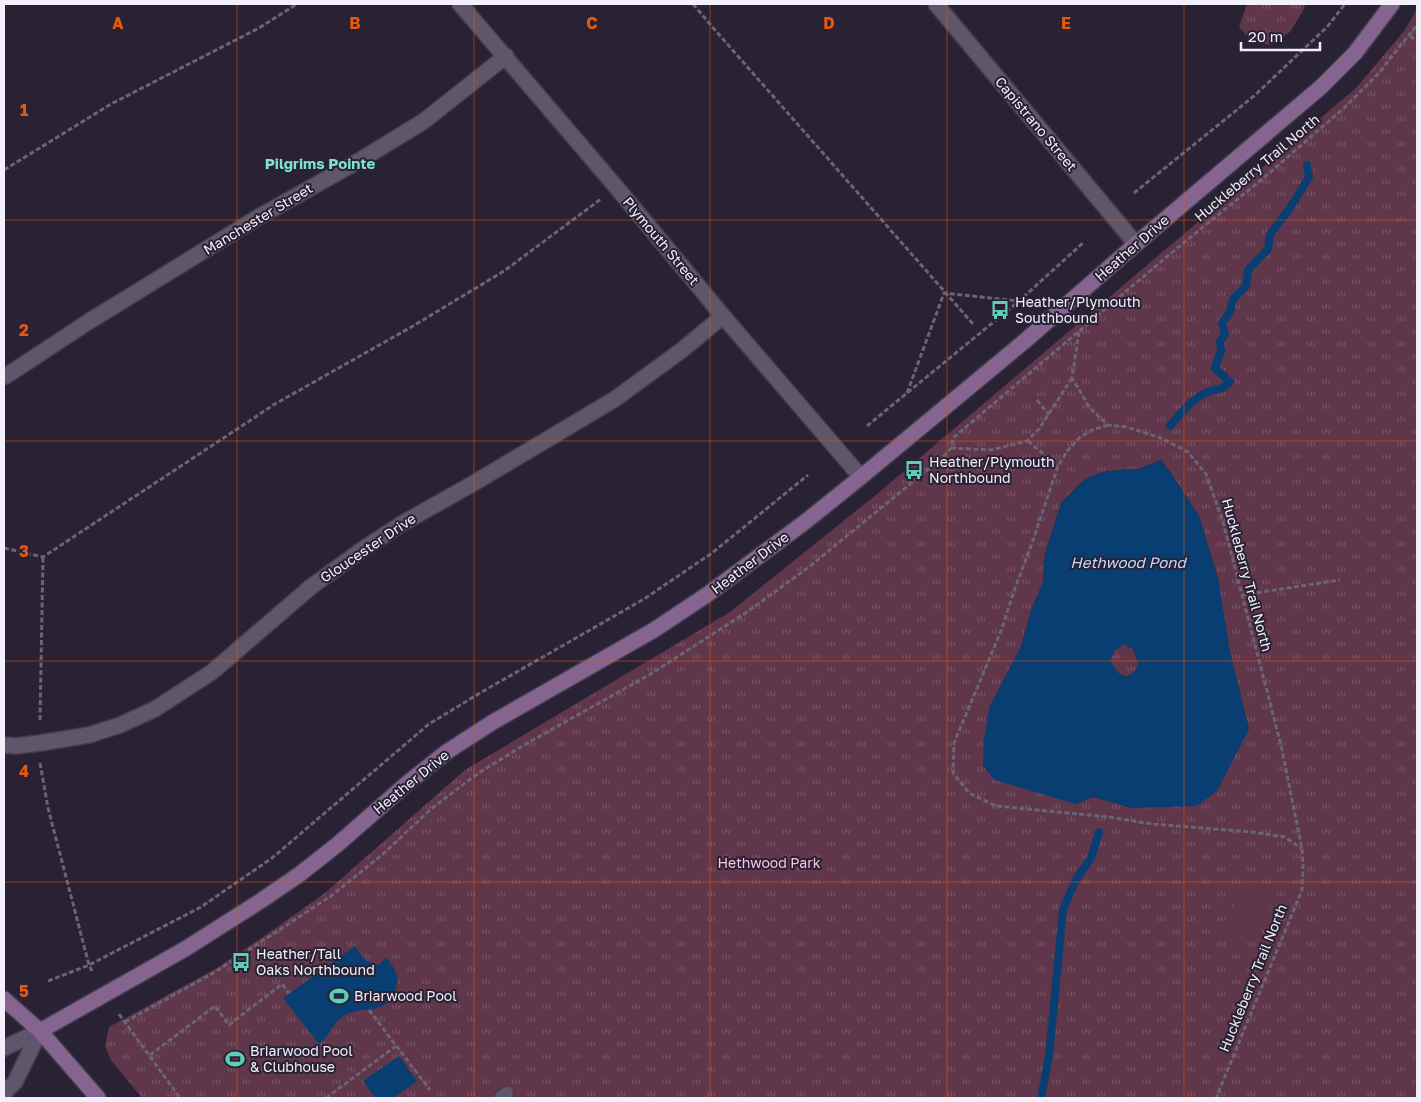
<svg xmlns="http://www.w3.org/2000/svg" width="1421" height="1102" viewBox="0 0 1421 1102" font-family="'Golos Text',sans-serif">
<style>
.grass{fill:url(#grass-tufts);fill-rule:evenodd}
.garden{fill:#60364a}
.water{fill:#093e72;fill-rule:evenodd}
.lines{fill:none;stroke-linecap:round;stroke-linejoin:round}
.stream{stroke:#093e72;stroke-width:8}
.lane-casing{stroke:#443d4c;stroke-width:15}
.street-casing{stroke:#443d4c;stroke-width:18}
.secondary-casing{stroke:#443d4c;stroke-width:18}
.path{stroke:#6a6474;stroke-width:3;stroke-dasharray:5 2.5;stroke-linecap:butt}
.lane{stroke:#5e566b;stroke-width:12}
.street{stroke:#5e566b;stroke-width:15}
.secondary{stroke:#85658f;stroke-width:15}
.grid{fill:none;stroke:#e8590c;stroke-width:1;stroke-opacity:0.55}
.labels{text-anchor:middle;stroke-width:4;stroke-linejoin:round;paint-order:stroke}
.street-label{font-size:14px;fill:#f3effb;stroke:#292234}
.poi-label{font-size:14px;fill:#f3effb;stroke:#292234;text-anchor:start}
.park-label{font-size:14px;fill:#ffc0dd;stroke:#292234}
.neighbourhood-label{font-size:15px;font-weight:bold;fill:#7de3d0;stroke:#292234}
.water-label{font-size:15px;font-style:italic;fill:#c0dbfb;stroke:#292234}
.grid-label{font-size:16px;text-anchor:middle;font-weight:bold;fill:#e8590c;stroke:#292234;stroke-width:4;stroke-linejoin:round;paint-order:stroke}
</style>
<defs>
<pattern id="grass-tufts" width="24" height="20" patternUnits="userSpaceOnUse" patternTransform="scale(1.25)"><rect width="24" height="20" fill="#60364a"/><path d="M3 7l-1-3M5 7V3M7 7l1-3M15 17l-1-3M17 17v-4M19 17l1-3" fill="none" stroke="#775365"/></pattern>
</defs>
<rect width="100%" height="100%" fill="#292234"/>
<g class="grass">
<path d="M 1247,4 L 1305,4 L 1304,9 L 1290,32 L 1270,45 L 1251,41 L 1239,27 Z"/>
<path d="M 1417,9 L 1417,1098 L 142,1098 L 111,1060 L 105,1046 L 109,1027 L 217,968 L 273,930 L 325,893 L 465,770 L 730,612 L 877,494 L 1356,88 L 1404,31 ZM 1161,460 L 1170,472 L 1199,516 L 1218,579 L 1230,653 L 1249,729 L 1132,808 L 1093,797 L 1075,804 L 989,708 L 1021,647 L 1032,608 L 1043,582 L 1045,554 L 1061,503 L 1085,479 L 1103,472 L 1119,470 L 1139,469 Z"/>
<path d="M 1124,644 L 1133,649 L 1139,665 L 1133,673 L 1126,677 L 1118,673 L 1110,661 L 1115,650 Z"/>
</g>
<path class="garden" d="M 1242,881 L 1274,893 L 1257,943 L 1225,932 Z"/>
<g class="water">
<path d="M 1160,460 L 1170,472 L 1199,516 L 1218,579 L 1230,653 L 1249,729 L 1217,791 L 1197,806 L 1132,808 L 1093,797 L 1075,804 L 995,780 L 983,766 L 984,739 L 989,708 L 1021,647 L 1032,608 L 1043,582 L 1045,554 L 1061,503 L 1085,479 L 1103,472 L 1119,470 L 1139,469 ZM 1124,644 L 1133,649 L 1139,665 L 1133,673 L 1126,677 L 1118,673 L 1110,661 L 1115,650 Z"/>
<path d="M 355,946 L 366,961 L 379,965 L 386,957 C 394,967 400,975 396,988 C 387,1019 362,1003 342,1017 C 331,1025 330,1036 319,1044 L 283,998 Z"/>
<path d="M 399,1056 L 417,1081 L 393,1098 L 375,1098 L 363,1081 Z"/>
</g>
<g class="lines">
<g class="stream">
<path d="M 1170,426 C 1180,414 1191,400 1205,393 C 1216,387 1218,393 1230,382 L 1215,368 L 1221,351 L 1220,341 L 1225,334 L 1222,323 L 1230,312 L 1233,299 L 1246,286 L 1248,270 L 1268,249 L 1270,234 L 1290,208 L 1309,177 L 1307,165"/>
<path d="M 1041,1098 L 1049,1056 L 1063,909 L 1077,878 L 1091,858 L 1099,832"/>
</g>
<g class="lane-casing">
<path id="lane" d="M 500,1098 L 507,1093"/>
</g>
<g class="street-casing">
<g id="street">
<path d="M 460,4 L 617,188 L 723,316 L 861,477"/>
<path d="M 936,4 L 1136,244"/>
<path d="M 6,376 L 88,322 L 257,218 L 362,159 L 424,121 L 506,56"/>
<path d="M 4,745 L 16,746 L 40,743 L 89,735 L 120,725 L 155,709 L 212,672 L 312,586 L 363,549 L 403,523 L 474,483 L 615,399 L 682,350 L 723,316"/>
<path d="M 4,1048 L 40,1031"/>
<path d="M 4,1093 L 15,1082 L 40,1031"/>
</g>
</g>
<g class="secondary-casing">
<g id="secondary">
<path d="M 4,999 L 40,1031 L 98,1098"/>
<path d="M 40,1031 L 185,949 L 262,900 L 300,874 L 338,844 L 410,781 L 448,751 L 493,722 L 654,630 L 708,594 L 805,522 L 861,477 L 1026,340 L 1136,244 L 1321,87 L 1355,53 L 1392,4"/>
</g>
</g>
<g class="path">
<path d="M 693,4 L 715,30 L 973,324"/>
<path d="M 1410,36 L 1417,41"/>
<path d="M 4,170 L 111,104 L 259,28 L 297,4"/>
<path d="M 1134,193 L 1254,96 L 1327,27 L 1345,4"/>
<path d="M 1079,332 L 1072,378 L 1090,408 L 1108,425 L 1126,427 L 1161,438 L 1188,452 L 1206,474 L 1223,522 L 1281,745 L 1302,849 L 1303,869 L 1302,890 L 1216,1098"/>
<path d="M 907,393 L 944,293 L 1018,301"/>
<path d="M 1037,400 L 1049,415"/>
<path d="M 1108,425 L 1092,430 L 1079,438 L 1068,450 L 1058,466 L 1032,543 L 1014,591 L 1001,631 L 954,743 L 953,773 L 969,793 L 996,806 L 1109,817 L 1152,824 L 1252,832 L 1285,837 L 1302,849"/>
<path d="M 867,426 L 1019,301 L 1084,242"/>
<path d="M 1028,441 L 1058,466"/>
<path d="M 951,448 L 991,450 L 1027,441 L 1039,429 L 1072,378"/>
<path d="M 4,548 L 43,557 L 275,404 L 413,326 L 504,271 L 601,199"/>
<path d="M 1242,595 L 1340,580"/>
<path d="M 40,720 L 43,557"/>
<path d="M 40,763 L 48,808 L 89,965 L 92,971"/>
<path d="M 48,981 L 89,965 L 201,907 L 272,858 L 429,724 L 480,693 L 644,599 L 712,553 L 808,475"/>
<path d="M 369,1010 L 430,1090"/>
<path d="M 119,1014 L 180,1098"/>
<path d="M 125,1022 L 215,972 L 331,896 L 383,854 L 431,809 L 477,774 L 524,745 L 649,675 L 747,612 L 809,567 L 943,457 L 951,448 L 953,438 L 1176,249 L 1260,181 L 1344,108 L 1378,74 L 1417,25"/>
<path d="M 150,1055 L 215,1006 L 229,1025 L 282,984 L 289,993"/>
<path d="M 326,1098 L 396,1046"/>
</g>
<use href="#lane" class="lane"/>
<use href="#street" class="street"/>
<use href="#secondary" class="secondary"/>
</g>
<path class="grid" d="M 237,4 L 237,1098M 474,4 L 474,1098M 710,4 L 710,1098M 947,4 L 947,1098M 1184,4 L 1184,1098M 4,220 L 1417,220M 4,441 L 1417,441M 4,661 L 1417,661M 4,882 L 1417,882"/>
<defs>
<g id="bus-bare" transform="scale(1.5)"><path d="M-5-6H5V4H4V6H2V4H-2V6H-4V4H-5ZM-3.5-4V0h7V-4ZM-3.5 1.2v1.5H-2V1.2ZM2 1.2v1.5H3.5V1.2Z" fill="#5cceba" stroke="#292234" stroke-width="2.5" paint-order="stroke"/></g>
<g id="stadium-bare" transform="scale(1.5)"><path d="M0-5a6.5 5 0 1 0 0 10a6.5 5 0 1 0 0-10ZM-3.5-1.8h7v3.6h-7Z" fill="#5cceba" stroke="#292234" stroke-width="2.5" paint-order="stroke"/></g>
</defs>
<g fill-rule="evenodd">
<use href="#bus-bare" x="1000" y="310"/>
<use href="#bus-bare" x="914" y="470"/>
<use href="#bus-bare" x="241" y="962"/>
<use href="#stadium-bare" x="339" y="996"/>
<use href="#stadium-bare" x="235" y="1059"/>
</g>
<g class="labels">
<g class="street-label">
<text transform="translate(1036 124) rotate(50)" y="5">Capistrano Street</text>
<text transform="translate(1257 168) rotate(-40)" y="5">Huckleberry Trail North</text>
<text transform="translate(258 219) rotate(-31)" y="5">Manchester Street</text>
<text transform="translate(661 241) rotate(50)" y="5">Plymouth Street</text>
<text transform="translate(1132 248) rotate(-41)" y="5">Heather Drive</text>
<text transform="translate(368 548) rotate(-34)" y="5">Gloucester Drive</text>
<text transform="translate(750 563) rotate(-37)" y="5">Heather Drive</text>
<text transform="translate(1247 575) rotate(75)" y="5">Huckleberry Trail North</text>
<text transform="translate(411 782) rotate(-39)" y="5">Heather Drive</text>
<text transform="translate(1253 978) rotate(-68)" y="5">Huckleberry Trail North</text>
</g>
<g class="poi-label">
<text x="1015" y="307">Heather/Plymouth<tspan x="1015" dy="16">Southbound</tspan></text>
<text x="929" y="467">Heather/Plymouth<tspan x="929" dy="16">Northbound</tspan></text>
<text x="256" y="959">Heather/Tall<tspan x="256" dy="16">Oaks Northbound</tspan></text>
<text x="354" y="1001">Briarwood Pool</text>
<text x="250" y="1056">Briarwood Pool<tspan x="250" dy="16">&amp; Clubhouse</tspan></text>
</g>
<g class="park-label">
<text x="769" y="868">Hethwood Park</text>
</g>
<g class="neighbourhood-label">
<text x="320" y="169">Pilgrims Pointe</text>
</g>
<g class="water-label">
<text x="1128" y="568">Hethwood Pond</text>
</g>
</g>
<g class="grid-label">
<text x="118" y="29">A</text>
<text x="355" y="29">B</text>
<text x="592" y="29">C</text>
<text x="829" y="29">D</text>
<text x="1066" y="29">E</text>
<text x="24" y="116">1</text>
<text x="24" y="336">2</text>
<text x="24" y="557">3</text>
<text x="24" y="777">4</text>
<text x="24" y="997">5</text>
</g>
<rect width="1421" height="1102" fill="none" stroke="#f3effb" stroke-width="10"/>
<path d="M1241 42v8h79v-8" fill="none" stroke="#f3effb" stroke-width="2.5"/>
<text x="1248" y="42" font-size="15" fill="#f3effb" stroke="#292234" stroke-width="4" paint-order="stroke">20 m</text>
</svg>
